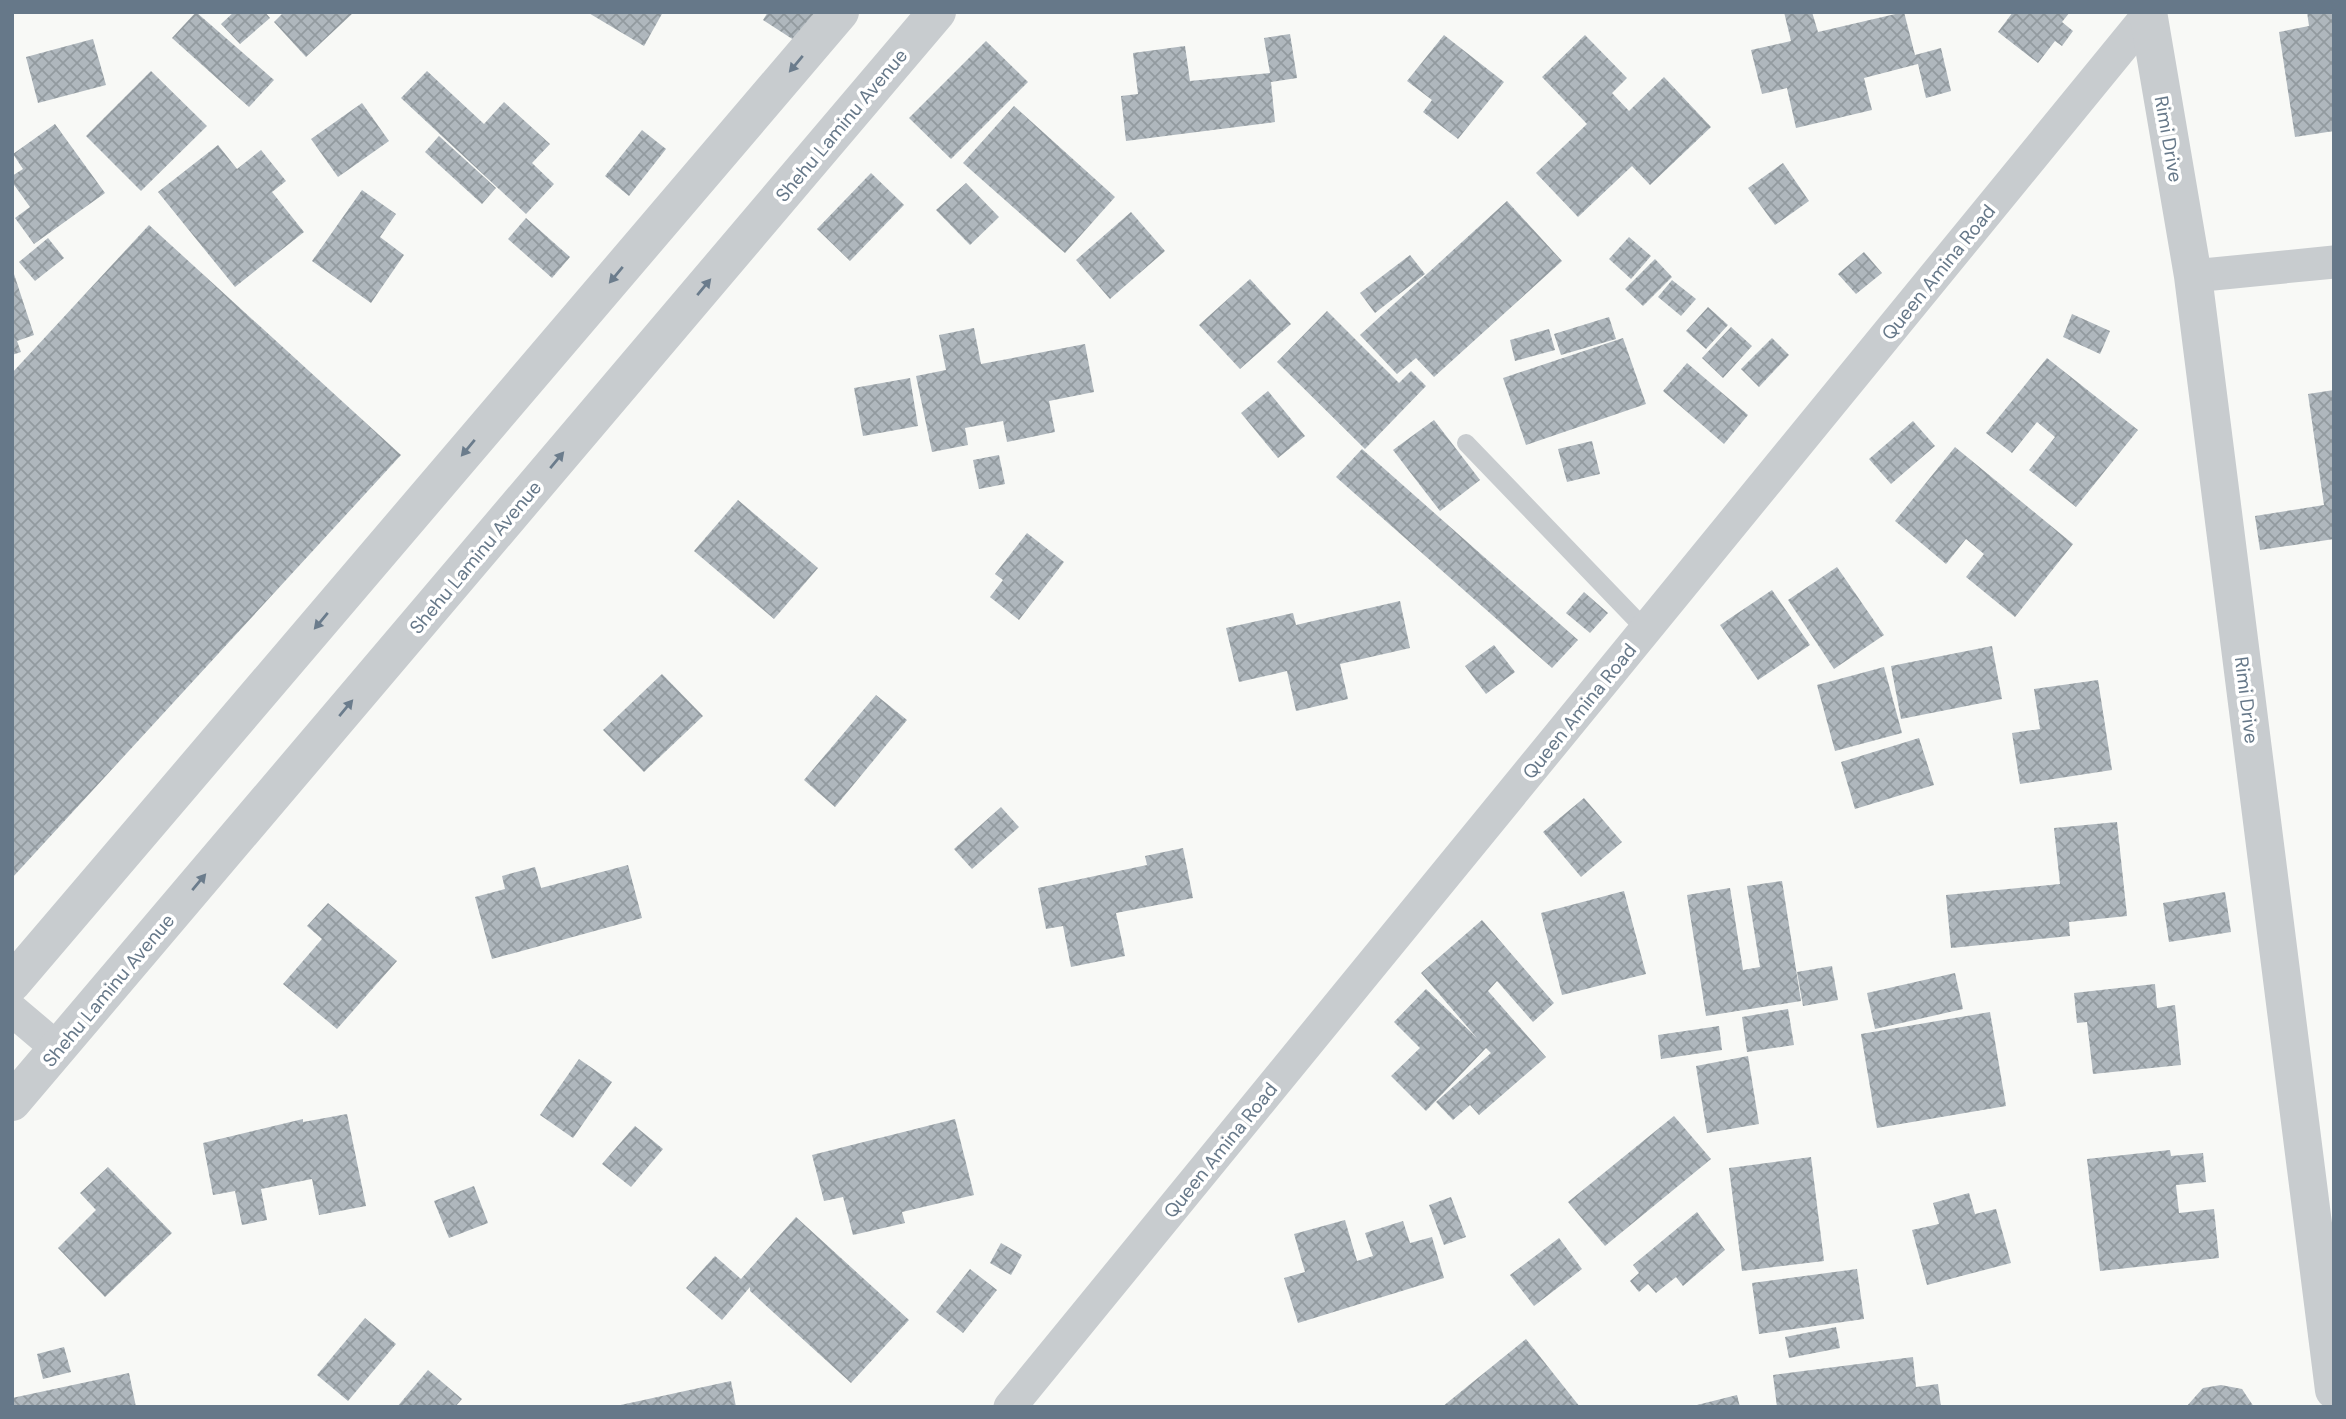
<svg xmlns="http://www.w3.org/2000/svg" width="2346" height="1419" viewBox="0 0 2346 1419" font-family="'DM Sans',sans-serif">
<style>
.building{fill:url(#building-cross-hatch)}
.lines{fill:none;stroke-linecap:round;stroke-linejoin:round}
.service{stroke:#c8cccf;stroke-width:18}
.minor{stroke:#c8cccf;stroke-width:33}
.tertiary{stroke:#c8cccf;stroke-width:38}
.oneway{fill:#6b7c8c}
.labels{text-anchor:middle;stroke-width:7;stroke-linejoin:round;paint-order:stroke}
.street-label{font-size:19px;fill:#667889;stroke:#fff}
</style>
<defs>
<pattern id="building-cross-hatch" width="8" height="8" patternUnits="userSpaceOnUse" patternTransform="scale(1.75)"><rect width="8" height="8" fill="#afb7bd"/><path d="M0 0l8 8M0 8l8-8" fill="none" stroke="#929a9f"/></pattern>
</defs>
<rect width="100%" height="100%" fill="#f8f9f6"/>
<g class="building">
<path d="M 196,12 L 274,80 L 249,107 L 172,38 Z"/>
<path d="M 234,12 L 265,12 L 270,18 L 240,44 L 221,24 Z"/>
<path d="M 284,12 L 354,12 L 306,57 L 274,22 Z"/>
<path d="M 587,12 L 663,12 L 644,46 Z"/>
<path d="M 768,12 L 820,12 L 800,44 L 763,20 Z"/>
<path d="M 1784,12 L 1812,12 L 1818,32 L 1904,12 L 1915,55 L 1941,48 L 1951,91 L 1926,98 L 1918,64 L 1864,78 L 1872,110 L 1796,128 L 1787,88 L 1762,94 L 1751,50 L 1791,41 Z"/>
<path d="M 2013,12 L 2070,12 L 2062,22 L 2073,31 L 2062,46 L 2055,41 L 2038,63 L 1998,32 Z"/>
<path d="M 2307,12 L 2334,12 L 2334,131 L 2295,137 L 2279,32 L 2309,26 Z"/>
<path d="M 1290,34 L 1297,78 L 1271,82 L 1275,122 L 1126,141 L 1121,96 L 1138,94 L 1133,53 L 1185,46 L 1190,81 L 1270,73 L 1264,38 Z"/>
<path d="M 1444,35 L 1504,82 L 1458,139 L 1423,112 L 1432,100 L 1407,81 Z"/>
<path d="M 1585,35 L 1627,78 L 1612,93 L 1629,111 L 1664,77 L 1711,127 L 1650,185 L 1632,166 L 1578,217 L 1536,173 L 1587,124 L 1542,77 Z"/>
<path d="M 93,39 L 106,85 L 38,103 L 26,57 Z"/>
<path d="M 986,41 L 1028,82 L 951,159 L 909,118 Z"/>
<path d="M 151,71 L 207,126 L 141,191 L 86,136 Z"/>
<path d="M 427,71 L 484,124 L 504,102 L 550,144 L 532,163 L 554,184 L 526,214 L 401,98 Z"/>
<path d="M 362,103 L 389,141 L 338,177 L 311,139 Z"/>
<path d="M 1014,106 L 1115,197 L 1065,253 L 963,163 Z"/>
<path d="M 55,124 L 105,193 L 34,244 L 15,218 L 30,207 L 12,182 L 12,176 L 23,169 L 13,154 Z"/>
<path d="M 642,130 L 666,149 L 629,196 L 605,176 Z"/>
<path d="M 439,136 L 496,188 L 482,204 L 425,152 Z"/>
<path d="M 218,145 L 237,169 L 261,150 L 286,181 L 272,192 L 304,232 L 235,287 L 158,192 Z"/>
<path d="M 1783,163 L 1809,201 L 1775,225 L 1748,188 Z"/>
<path d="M 871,173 L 904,205 L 850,261 L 817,229 Z"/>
<path d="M 966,183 L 999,217 L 970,245 L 936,210 Z"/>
<path d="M 362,190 L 396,214 L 380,237 L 404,255 L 371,303 L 312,261 Z"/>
<path d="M 1507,201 L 1562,261 L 1434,377 L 1416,358 L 1397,374 L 1360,335 Z"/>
<path d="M 1131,212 L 1165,251 L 1110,299 L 1076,260 Z"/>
<path d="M 526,218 L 570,257 L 552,278 L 508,239 Z"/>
<path d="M 149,225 L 401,455 L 12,878 L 12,373 Z"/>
<path d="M 1629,237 L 1651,256 L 1631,279 L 1609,259 Z"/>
<path d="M 48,238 L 64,258 L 35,281 L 19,262 Z"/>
<path d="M 1864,252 L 1882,273 L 1856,294 L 1838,274 Z"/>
<path d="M 1410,255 L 1425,274 L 1375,313 L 1360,293 Z"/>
<path d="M 1655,259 L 1672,277 L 1643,306 L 1625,289 Z"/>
<path d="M 13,271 L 34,335 L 17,341 L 21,352 L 12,355 Z"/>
<path d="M 1250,279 L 1291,324 L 1240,369 L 1199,325 Z"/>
<path d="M 1672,280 L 1696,299 L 1681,316 L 1658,297 Z"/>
<path d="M 1708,307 L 1728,325 L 1706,349 L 1686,331 Z"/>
<path d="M 1327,311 L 1399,383 L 1411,371 L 1426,386 L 1365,449 L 1277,362 Z"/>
<path d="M 2072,314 L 2110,331 L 2100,354 L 2063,337 Z"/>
<path d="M 1609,317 L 1616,339 L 1561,355 L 1554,334 Z"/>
<path d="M 1731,327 L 1752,346 L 1723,378 L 1702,358 Z"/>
<path d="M 974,328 L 981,364 L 1085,344 L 1094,392 L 1049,401 L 1055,432 L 1007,442 L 1003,421 L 965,428 L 968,445 L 932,452 L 916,376 L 946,370 L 939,335 Z"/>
<path d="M 1549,329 L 1555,350 L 1515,361 L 1510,340 Z"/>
<path d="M 1623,338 L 1646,404 L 1526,445 L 1503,378 Z"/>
<path d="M 1772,338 L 1789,355 L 1759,387 L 1741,369 Z"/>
<path d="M 2047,358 L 2138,430 L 2076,507 L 2029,470 L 2055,437 L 2037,422 L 2012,453 L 1986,433 Z"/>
<path d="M 1687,363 L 1748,415 L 1724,444 L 1663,391 Z"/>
<path d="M 910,378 L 918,426 L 863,436 L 854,388 Z"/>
<path d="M 2334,390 L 2334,539 L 2260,550 L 2255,516 L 2324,505 L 2308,394 Z"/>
<path d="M 1268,391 L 1305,436 L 1278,458 L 1241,413 Z"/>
<path d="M 1434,420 L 1480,480 L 1440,511 L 1393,450 Z"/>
<path d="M 1913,421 L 1935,446 L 1891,484 L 1869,459 Z"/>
<path d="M 1592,441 L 1600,474 L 1567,482 L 1558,449 Z"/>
<path d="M 1955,447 L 2073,544 L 2015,617 L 1966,577 L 1984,554 L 1966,539 L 1946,564 L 1895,521 Z"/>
<path d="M 1362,449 L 1578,640 L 1552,668 L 1336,477 Z"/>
<path d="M 999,455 L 1005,484 L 979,489 L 973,460 Z"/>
<path d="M 738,500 L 818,568 L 774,619 L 694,551 Z"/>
<path d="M 1027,533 L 1064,562 L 1019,620 L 990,597 L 1003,580 L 995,574 Z"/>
<path d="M 1837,567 L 1884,635 L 1834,669 L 1788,600 Z"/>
<path d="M 1772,590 L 1810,645 L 1758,680 L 1720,625 Z"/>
<path d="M 1584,592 L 1608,613 L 1590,633 L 1566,613 Z"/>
<path d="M 1400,601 L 1410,648 L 1340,664 L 1348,699 L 1296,711 L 1287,671 L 1239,682 L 1226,628 L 1293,613 L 1296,625 Z"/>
<path d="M 1494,645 L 1515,672 L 1486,694 L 1465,666 Z"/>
<path d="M 1992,646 L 2002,699 L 1901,719 L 1891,666 Z"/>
<path d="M 1884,667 L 1902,733 L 1835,751 L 1817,685 Z"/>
<path d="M 662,674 L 703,716 L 644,772 L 603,730 Z"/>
<path d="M 2098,680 L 2112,770 L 2020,784 L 2012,733 L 2040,729 L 2034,689 Z"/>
<path d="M 876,695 L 907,720 L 835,807 L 804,780 Z"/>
<path d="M 1919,738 L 1934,785 L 1855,809 L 1841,762 Z"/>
<path d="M 1584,798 L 1622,842 L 1581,877 L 1543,832 Z"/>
<path d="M 1001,807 L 1019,827 L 972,869 L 954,849 Z"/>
<path d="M 2117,822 L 2127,916 L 2069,922 L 2070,936 L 1951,948 L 1946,895 L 2060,884 L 2054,828 Z"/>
<path d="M 1183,848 L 1193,898 L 1116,913 L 1125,956 L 1071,967 L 1063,926 L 1046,929 L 1038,888 L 1147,865 L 1145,856 Z"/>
<path d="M 628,865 L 642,918 L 492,959 L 475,897 L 505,889 L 502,876 L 535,867 L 541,888 Z"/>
<path d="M 1782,881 L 1801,1001 L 1706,1016 L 1687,895 L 1730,888 L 1743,970 L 1760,967 L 1747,886 Z"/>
<path d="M 1624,891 L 1646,974 L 1562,995 L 1541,913 Z"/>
<path d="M 2225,892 L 2231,932 L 2169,942 L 2163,903 Z"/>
<path d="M 328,903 L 397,961 L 337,1029 L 283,984 L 322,939 L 307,926 Z"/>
<path d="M 1482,920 L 1554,1003 L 1533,1022 L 1497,981 L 1488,991 L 1546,1057 L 1479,1115 L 1470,1105 L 1453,1120 L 1436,1102 L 1491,1053 L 1486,1048 L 1426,1111 L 1391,1076 L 1420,1048 L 1394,1022 L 1426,989 L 1477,1038 L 1421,973 Z"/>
<path d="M 1832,966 L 1838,1000 L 1803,1006 L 1797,972 Z"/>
<path d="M 1955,973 L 1963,1009 L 1875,1029 L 1867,993 Z"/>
<path d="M 2155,984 L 2157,1008 L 2175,1005 L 2181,1065 L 2093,1074 L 2087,1022 L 2077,1023 L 2074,993 Z"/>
<path d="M 1788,1009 L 1794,1045 L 1747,1052 L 1742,1017 Z"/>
<path d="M 1990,1012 L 2006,1106 L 1877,1128 L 1861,1034 Z"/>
<path d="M 1719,1026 L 1722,1050 L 1661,1059 L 1658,1035 Z"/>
<path d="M 1748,1056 L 1759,1124 L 1707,1133 L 1696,1066 Z"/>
<path d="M 579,1059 L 612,1082 L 573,1138 L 540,1115 Z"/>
<path d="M 347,1114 L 366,1206 L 319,1215 L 312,1179 L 261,1189 L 267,1220 L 242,1225 L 235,1191 L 213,1195 L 203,1143 L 303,1119 L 303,1122 Z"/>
<path d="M 1674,1116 L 1711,1159 L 1605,1246 L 1568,1202 Z"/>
<path d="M 955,1119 L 974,1195 L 902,1212 L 905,1223 L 853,1235 L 843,1197 L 824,1201 L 812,1155 Z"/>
<path d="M 635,1126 L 663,1149 L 631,1187 L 602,1164 Z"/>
<path d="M 2170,1150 L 2171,1156 L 2203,1153 L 2206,1182 L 2176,1185 L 2179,1213 L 2214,1209 L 2219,1258 L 2100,1271 L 2087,1159 Z"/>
<path d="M 1811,1157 L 1824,1261 L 1742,1271 L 1729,1168 Z"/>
<path d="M 108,1167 L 172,1233 L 105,1297 L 58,1248 L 96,1210 L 80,1193 Z"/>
<path d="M 474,1186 L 488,1223 L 449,1238 L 434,1201 Z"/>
<path d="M 1969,1193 L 1975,1214 L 1996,1209 L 2011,1263 L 1927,1285 L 1912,1230 L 1939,1224 L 1933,1203 Z"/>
<path d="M 1451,1197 L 1466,1237 L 1444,1245 L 1429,1205 Z"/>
<path d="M 1697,1212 L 1725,1250 L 1683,1286 L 1676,1277 L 1656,1293 L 1648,1284 L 1639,1292 L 1630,1281 L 1639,1273 L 1633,1265 Z"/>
<path d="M 796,1217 L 909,1320 L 851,1383 L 750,1291 L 750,1287 L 722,1320 L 686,1288 L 715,1256 L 741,1279 Z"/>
<path d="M 1345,1220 L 1357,1261 L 1373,1256 L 1365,1233 L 1403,1221 L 1410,1243 L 1432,1237 L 1444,1278 L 1298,1323 L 1284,1278 L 1305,1272 L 1294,1234 Z"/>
<path d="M 1559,1238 L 1582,1269 L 1534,1306 L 1510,1275 Z"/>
<path d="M 1001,1243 L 1022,1255 L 1011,1275 L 990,1263 Z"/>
<path d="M 970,1269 L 997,1290 L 963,1333 L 936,1312 Z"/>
<path d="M 1857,1269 L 1864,1319 L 1759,1334 L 1752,1283 Z"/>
<path d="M 365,1318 L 396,1344 L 348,1401 L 317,1375 Z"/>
<path d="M 1836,1327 L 1840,1348 L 1789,1358 L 1785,1337 Z"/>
<path d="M 1526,1339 L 1580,1407 L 1442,1407 Z"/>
<path d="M 64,1347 L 71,1372 L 43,1379 L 37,1354 Z"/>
<path d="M 1913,1357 L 1916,1387 L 1938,1384 L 1941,1407 L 1777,1407 L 1773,1375 Z"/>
<path d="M 428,1370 L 462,1399 L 455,1407 L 397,1407 Z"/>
<path d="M 129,1373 L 136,1407 L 12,1407 L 12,1398 Z"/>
<path d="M 731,1381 L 736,1407 L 616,1407 L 616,1406 Z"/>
<path d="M 2221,1385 L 2242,1389 L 2254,1407 L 2186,1407 L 2203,1388 Z"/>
<path d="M 1737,1395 L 1740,1407 L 1693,1407 L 1693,1406 Z"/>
</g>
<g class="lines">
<path class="service" d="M 1466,443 L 1645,629"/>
<g class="minor">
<path d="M 2193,276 L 2334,262"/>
<path d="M 12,1010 L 58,1049"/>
<path d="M 1010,1407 L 2148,15"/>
</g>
<g class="tertiary">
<path d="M 2148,12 L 2193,276 L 2334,1390"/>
<path d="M 12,983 L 840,12"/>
<path d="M 12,1102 L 937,12"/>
</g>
</g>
<defs><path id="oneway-solid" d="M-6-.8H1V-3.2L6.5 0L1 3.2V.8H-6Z" transform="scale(1.75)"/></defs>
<g class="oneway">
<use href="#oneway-solid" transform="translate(796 64) rotate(130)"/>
<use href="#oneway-solid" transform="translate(616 275) rotate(130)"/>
<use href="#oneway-solid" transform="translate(704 287) rotate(-50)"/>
<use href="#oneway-solid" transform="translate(468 448) rotate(130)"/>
<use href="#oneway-solid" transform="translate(557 460) rotate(-50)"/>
<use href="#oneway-solid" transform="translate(321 621) rotate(130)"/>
<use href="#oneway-solid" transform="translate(346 708) rotate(-50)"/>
<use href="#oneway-solid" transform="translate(199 882) rotate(-50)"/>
</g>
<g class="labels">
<g class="street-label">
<text transform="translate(841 125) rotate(-50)" y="7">Shehu Laminu Avenue</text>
<text transform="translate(2169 139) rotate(80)" y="7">Rimi Drive</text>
<text transform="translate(1938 272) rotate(-51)" y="7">Queen Amina Road</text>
<text transform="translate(475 557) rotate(-50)" y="7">Shehu Laminu Avenue</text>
<text transform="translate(2247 700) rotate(83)" y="7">Rimi Drive</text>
<text transform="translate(1579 711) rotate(-51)" y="7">Queen Amina Road</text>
<text transform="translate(108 990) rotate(-50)" y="7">Shehu Laminu Avenue</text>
<text transform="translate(1220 1150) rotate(-51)" y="7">Queen Amina Road</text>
</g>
</g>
<rect width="2346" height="1419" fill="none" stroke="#667889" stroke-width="28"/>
</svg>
